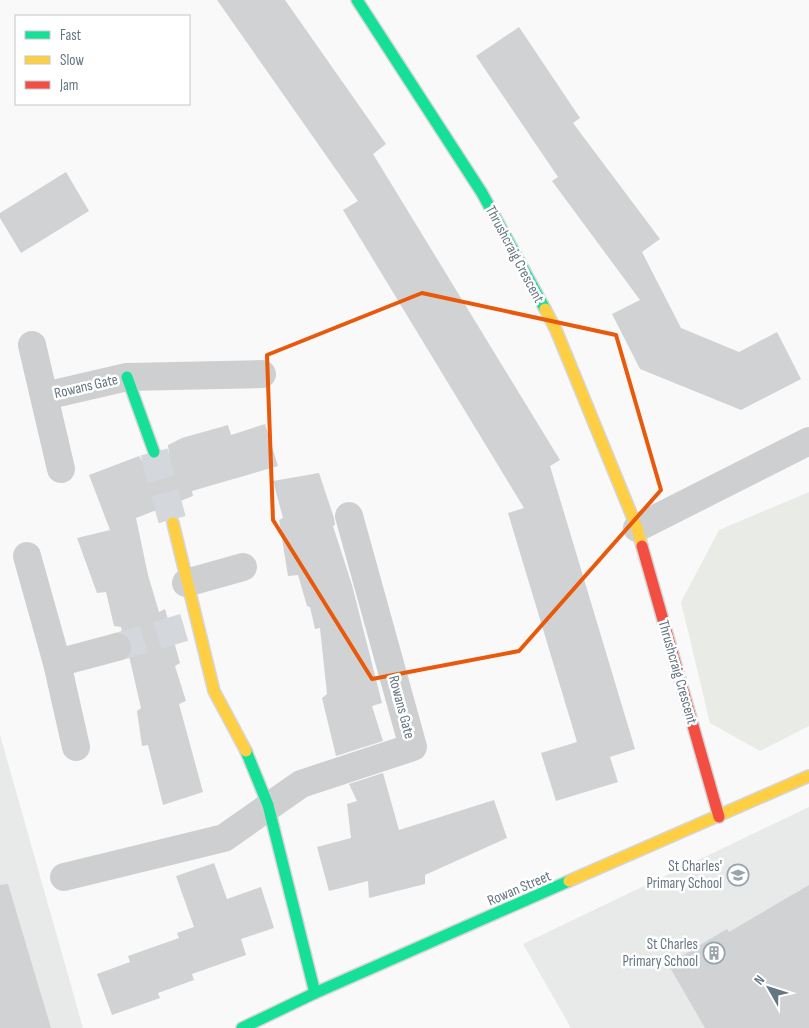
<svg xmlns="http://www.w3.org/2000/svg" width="809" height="1028" viewBox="0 0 809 1028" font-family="'Sofia Sans Condensed',sans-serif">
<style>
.built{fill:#e8e9e9}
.green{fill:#e8ebe6}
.building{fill:#d0d2d3}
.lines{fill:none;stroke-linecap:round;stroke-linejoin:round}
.street-tunnel{stroke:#d4d8dc;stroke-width:28;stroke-dasharray:28 14;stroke-linecap:butt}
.secondary-tunnel{stroke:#d4d8dc;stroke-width:28;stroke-dasharray:28 14;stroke-linecap:butt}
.fast-casing{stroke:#d5d6d7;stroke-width:14}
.slow-casing{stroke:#d5d6d7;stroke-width:14}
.jam-casing{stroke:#d5d6d7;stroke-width:14}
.street{stroke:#cecfd0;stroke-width:28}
.fast{stroke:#16e098;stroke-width:11}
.slow{stroke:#ffcf43;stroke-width:11}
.jam{stroke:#f24e42;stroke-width:11}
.marked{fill:none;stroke:#e8590c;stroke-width:4;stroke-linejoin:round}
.labels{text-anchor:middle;stroke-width:5;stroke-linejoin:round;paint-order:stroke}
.street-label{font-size:15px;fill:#657683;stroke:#fff}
.poi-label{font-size:15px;fill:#657683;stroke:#fff;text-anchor:end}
</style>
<rect width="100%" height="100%" fill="#f9f9f9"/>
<g class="built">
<path d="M 0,735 L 83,1028 L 0,1028 Z"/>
<path d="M 809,807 L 809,1028 L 571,1028 L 523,944 Z"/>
</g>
<path class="green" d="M 809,492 L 809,726 L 760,751 L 710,723 L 681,602 L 719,530 Z"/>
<g class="building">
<path d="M 217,0 L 285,0 L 386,144 L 373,154 L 560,460 L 550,466 L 635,749 L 610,757 L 618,782 L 556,801 L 541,753 L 577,742 L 508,513 L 524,508 L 343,210 L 358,201 Z"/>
<path d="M 519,27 L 580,118 L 573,123 L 660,239 L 642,252 L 681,328 L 739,352 L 777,332 L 801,379 L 741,410 L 640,369 L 612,314 L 640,300 L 552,181 L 558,177 L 476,56 Z"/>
<path d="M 66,172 L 89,211 L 21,253 L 0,218 L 0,213 Z"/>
<path d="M 265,424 L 278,466 L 192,491 L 193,496 L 136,518 L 148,575 L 159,612 L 165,609 L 180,663 L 175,666 L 186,701 L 179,704 L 203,792 L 163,805 L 148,745 L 142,746 L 137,711 L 141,708 L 129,656 L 132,643 L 122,633 L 121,627 L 114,626 L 106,592 L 97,593 L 77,538 L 110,530 L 89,475 L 139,456 L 144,464 L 152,467 L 159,467 L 166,462 L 169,455 L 168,445 L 182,438 L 228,425 L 231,435 Z"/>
<path d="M 319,473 L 334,518 L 335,525 L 333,526 L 352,585 L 382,703 L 372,706 L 383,741 L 336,756 L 322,698 L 327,694 L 320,628 L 315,629 L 310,607 L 307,606 L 298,575 L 288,576 L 279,520 L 283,518 L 273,481 Z"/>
<path d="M 383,773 L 399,830 L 494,800 L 507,838 L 425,875 L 425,884 L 369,898 L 368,881 L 329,891 L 317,847 L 351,838 L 347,804 L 357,801 L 349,784 Z"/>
<path d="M 214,863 L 227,899 L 261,887 L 274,928 L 241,939 L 246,955 L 192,974 L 194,980 L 158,993 L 160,998 L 112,1015 L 97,974 L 130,962 L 128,956 L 179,938 L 177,933 L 194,927 L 176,876 Z"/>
<path d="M 8,884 L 51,1028 L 0,1028 L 0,885 Z"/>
<path d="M 809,885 L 809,1028 L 705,1028 L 668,964 L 727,929 L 729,932 Z"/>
</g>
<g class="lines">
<path class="street-tunnel" d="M 117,647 L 196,624"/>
<path class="secondary-tunnel" d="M 154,452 L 173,523"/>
<g class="fast-casing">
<g id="fast">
<path d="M 357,0 L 482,193 L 545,309"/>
<path d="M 127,377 L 154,452"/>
<path d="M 246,751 L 268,805 L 315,993"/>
<path d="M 242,1028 L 315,993 L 569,881"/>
</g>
</g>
<g class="slow-casing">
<g id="slow">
<path d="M 545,309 L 556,330 L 637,528 L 642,546"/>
<path d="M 173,523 L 214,691 L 246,751"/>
<path d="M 569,881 L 809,776"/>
</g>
</g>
<g class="jam-casing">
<path id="jam" d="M 642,546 L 719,817"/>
</g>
<g class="street">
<path d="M 32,345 L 61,469"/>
<path d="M 45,396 L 127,377 L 262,374"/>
<path d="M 637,528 L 809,441"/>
<path d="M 27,556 L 57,663 L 76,747"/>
<path d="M 186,583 L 243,567"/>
<path d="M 57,663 L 117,647"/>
<path d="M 64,877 L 224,838 L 301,784 L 413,747 L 349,516"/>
</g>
<use href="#fast" class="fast"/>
<use href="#slow" class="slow"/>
<use href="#jam" class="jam"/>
</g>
<path class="marked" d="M 422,293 L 616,335 L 661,490 L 519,651 L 372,679 L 273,520 L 267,355 Z"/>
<defs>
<g id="school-ring" transform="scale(1.125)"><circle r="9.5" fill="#fff" stroke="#99a4ac" stroke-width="1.5"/><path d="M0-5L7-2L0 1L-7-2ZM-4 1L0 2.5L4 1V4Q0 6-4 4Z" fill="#99a4ac"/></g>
<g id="building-ring" transform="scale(1.125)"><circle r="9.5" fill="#fff" stroke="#99a4ac" stroke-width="1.5"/><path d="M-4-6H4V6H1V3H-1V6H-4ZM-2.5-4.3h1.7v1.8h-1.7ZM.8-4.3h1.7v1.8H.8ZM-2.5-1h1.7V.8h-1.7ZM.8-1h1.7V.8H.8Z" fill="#99a4ac"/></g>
</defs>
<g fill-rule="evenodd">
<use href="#school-ring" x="738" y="875"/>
<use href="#building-ring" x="714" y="953"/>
</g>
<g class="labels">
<g class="street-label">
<text transform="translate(515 254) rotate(62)" y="5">Thrushcraig Crescent</text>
<text transform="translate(86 386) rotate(-13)" y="5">Rowans Gate</text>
<text transform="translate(678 672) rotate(74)" y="5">Thrushcraig Crescent</text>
<text transform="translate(402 707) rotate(75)" y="5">Rowans Gate</text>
<text transform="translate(519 888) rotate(-23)" y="5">Rowan Street</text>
</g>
<g class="poi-label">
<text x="722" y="871">St Charles'<tspan x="722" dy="17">Primary School</tspan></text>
<text x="698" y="949">St Charles<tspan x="698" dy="17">Primary School</tspan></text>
</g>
</g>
<rect x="15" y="15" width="175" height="90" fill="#ffffff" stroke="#c1c8cd"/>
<rect x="25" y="31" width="25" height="8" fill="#16e098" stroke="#c1c8cd"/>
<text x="60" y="40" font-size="15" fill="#657683">Fast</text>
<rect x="25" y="56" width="25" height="8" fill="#ffcf43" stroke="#c1c8cd"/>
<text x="60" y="65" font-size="15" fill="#657683">Slow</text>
<rect x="25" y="81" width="25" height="8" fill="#f24e42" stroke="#c1c8cd"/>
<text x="60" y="90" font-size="15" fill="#657683">Jam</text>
<g transform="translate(769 988) rotate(309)" stroke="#ffffff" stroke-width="4" paint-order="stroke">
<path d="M0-4L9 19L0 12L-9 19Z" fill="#657683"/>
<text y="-8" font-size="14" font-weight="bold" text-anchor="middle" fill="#657683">N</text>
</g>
</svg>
